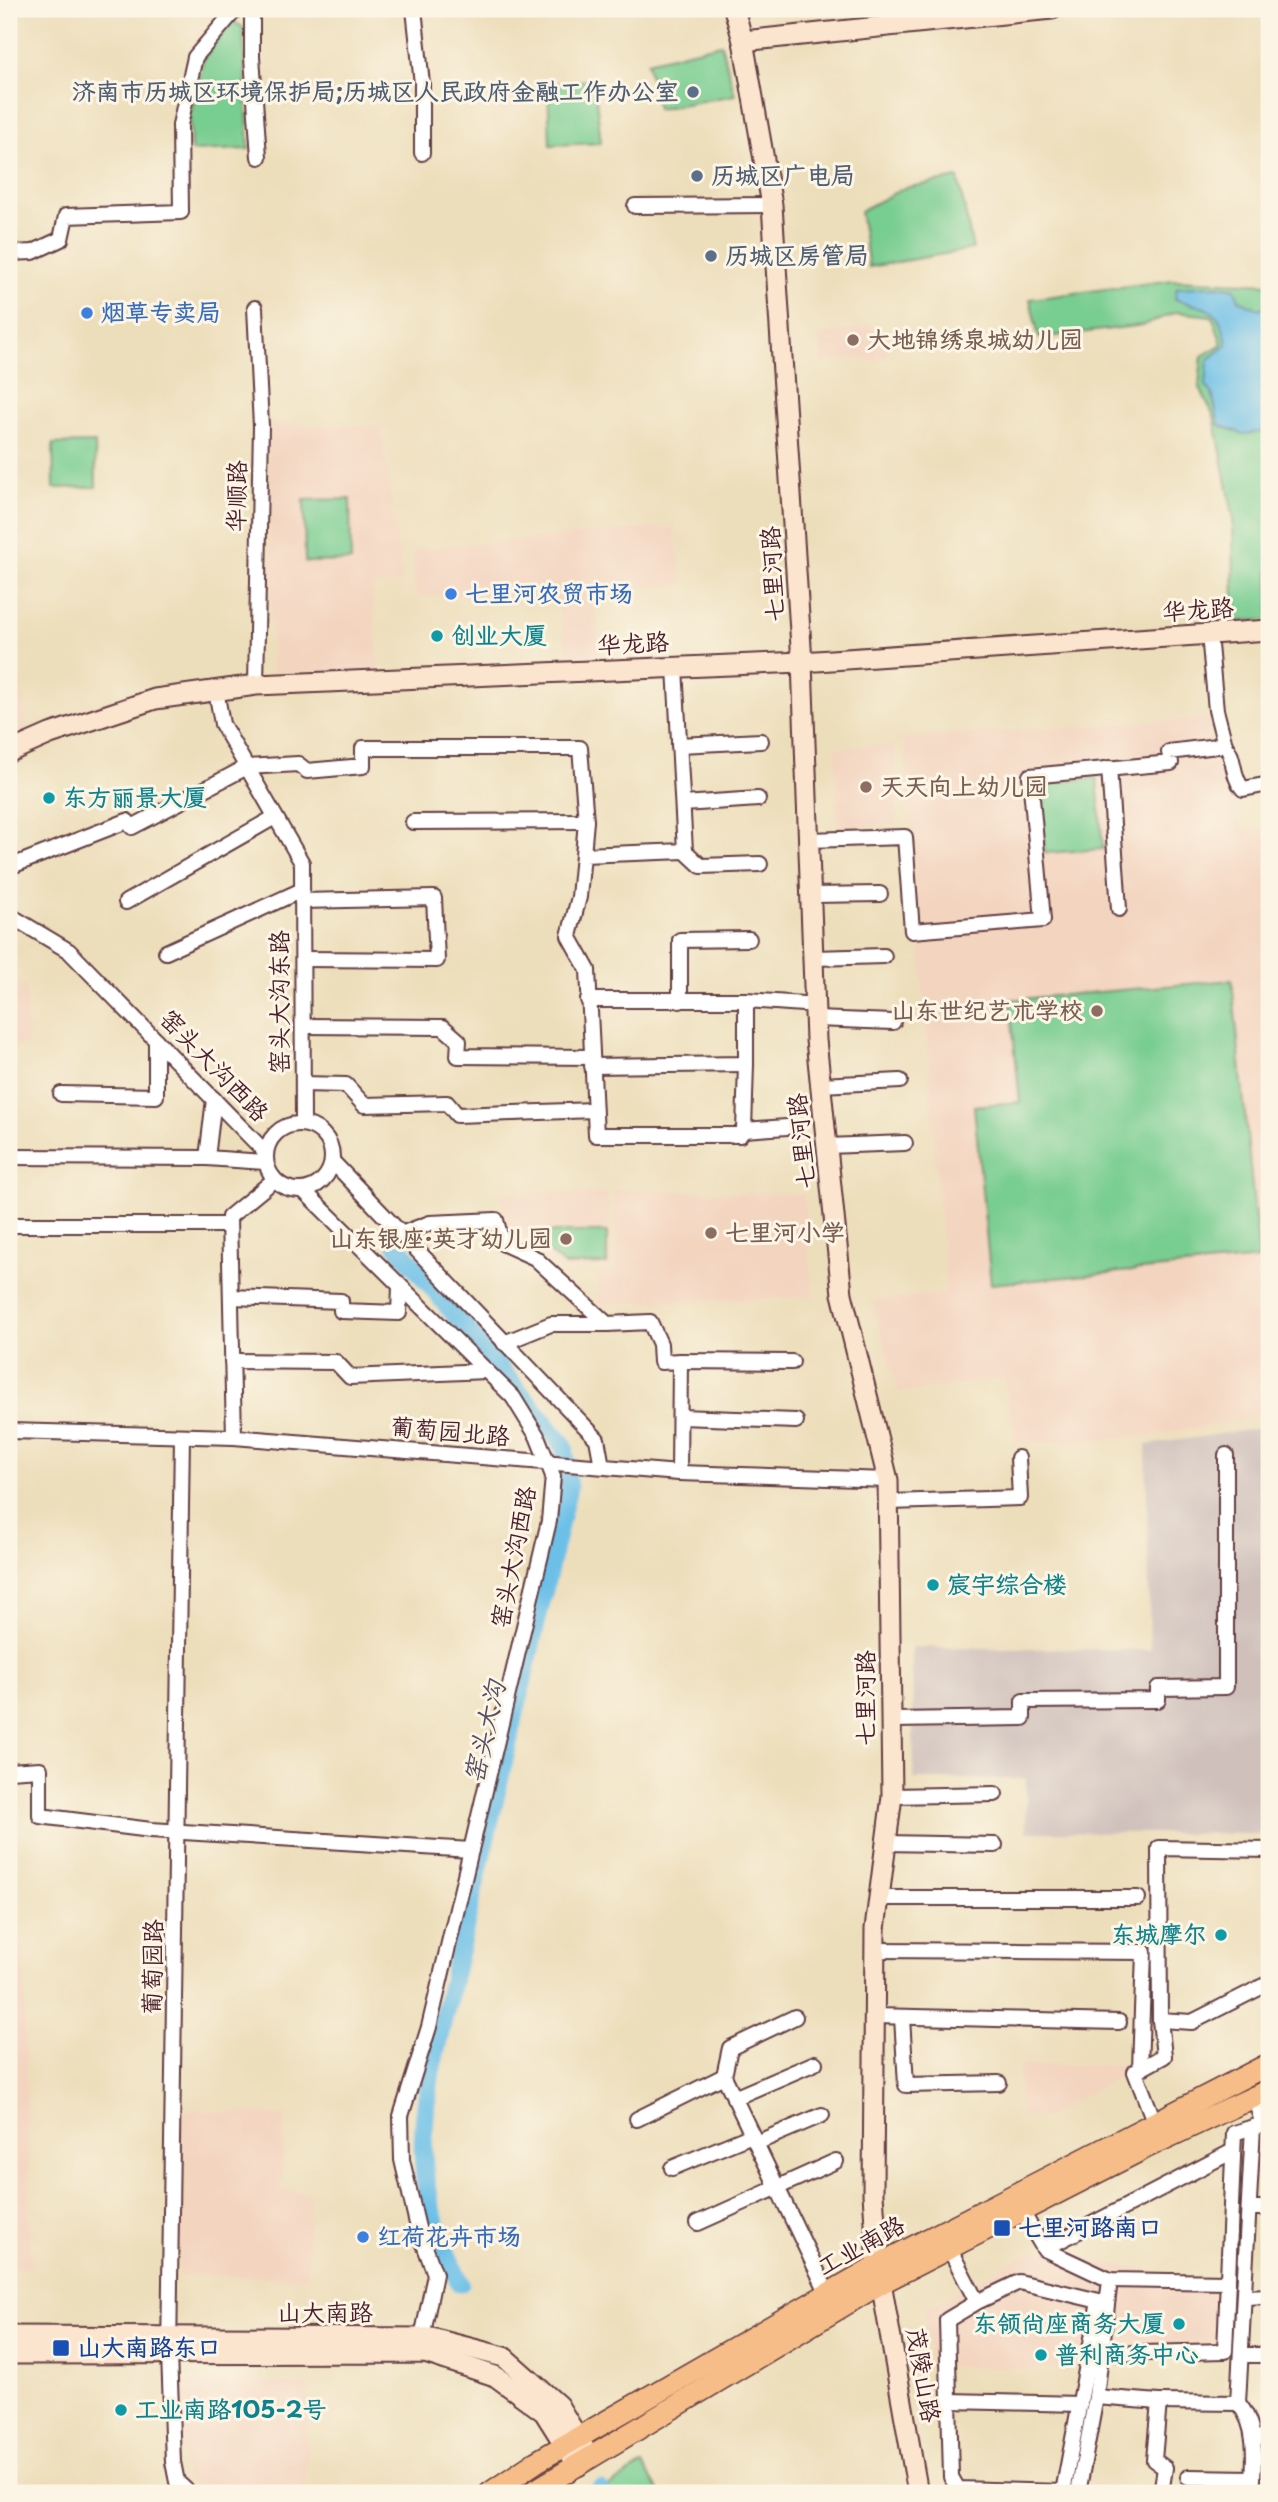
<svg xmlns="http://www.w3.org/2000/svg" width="1278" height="2502" viewBox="0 0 1278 2502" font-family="'Playpen Sans','LXGW WenKai TC',sans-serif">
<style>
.built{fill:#f3d4bf}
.industrial{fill:#cfc0bb}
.green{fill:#78cd91;stroke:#61765e;stroke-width:2}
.water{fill:#6cc0e8;stroke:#5b708a;stroke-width:2}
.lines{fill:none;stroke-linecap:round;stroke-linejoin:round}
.river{stroke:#6cc0e8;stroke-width:19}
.street-casing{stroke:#623c41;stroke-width:18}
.secondary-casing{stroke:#623c41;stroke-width:23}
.primary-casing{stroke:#623c41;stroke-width:24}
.street{stroke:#fff;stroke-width:14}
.secondary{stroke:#fce5cf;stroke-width:19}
.primary{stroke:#f7bd88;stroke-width:21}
.service-dot{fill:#5c6f8a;stroke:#fcf5e5;stroke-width:2.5}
.shop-dot{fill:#3f7fe0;stroke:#fcf5e5;stroke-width:2.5}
.education-dot{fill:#8d6e63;stroke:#fcf5e5;stroke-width:2.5}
.culture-dot{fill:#0f9aa8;stroke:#fcf5e5;stroke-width:2.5}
.transit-dot{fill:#1a4fb4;stroke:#fcf5e5;stroke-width:2.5}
.labels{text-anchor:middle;stroke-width:6;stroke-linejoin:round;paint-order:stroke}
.service-label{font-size:24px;font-weight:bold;fill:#4e5e75;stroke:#fcf5e5;text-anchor:start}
.shop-label{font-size:24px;font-weight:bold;fill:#366cbe;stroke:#fcf5e5;text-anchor:start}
.education-label{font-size:24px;font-weight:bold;fill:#785e54;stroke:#fcf5e5;text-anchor:start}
.street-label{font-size:24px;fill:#4a1f2b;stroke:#fcf5e5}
.culture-label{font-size:24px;font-weight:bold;fill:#0d838f;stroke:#fcf5e5;text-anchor:start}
.transit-label{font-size:24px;font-weight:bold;fill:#164399;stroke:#fcf5e5;text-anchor:start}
.water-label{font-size:26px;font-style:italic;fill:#544f64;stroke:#fcf5e5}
</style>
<rect width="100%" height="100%" fill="#fcf5e5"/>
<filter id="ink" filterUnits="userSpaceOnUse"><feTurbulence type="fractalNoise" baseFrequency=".0143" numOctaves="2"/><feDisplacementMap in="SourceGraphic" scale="14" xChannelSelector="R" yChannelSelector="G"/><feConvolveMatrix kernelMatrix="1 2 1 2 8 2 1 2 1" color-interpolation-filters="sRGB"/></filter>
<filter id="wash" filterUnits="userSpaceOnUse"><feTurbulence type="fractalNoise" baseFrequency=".00686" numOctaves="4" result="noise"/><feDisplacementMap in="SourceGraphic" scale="28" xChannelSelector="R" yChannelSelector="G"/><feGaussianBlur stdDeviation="1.57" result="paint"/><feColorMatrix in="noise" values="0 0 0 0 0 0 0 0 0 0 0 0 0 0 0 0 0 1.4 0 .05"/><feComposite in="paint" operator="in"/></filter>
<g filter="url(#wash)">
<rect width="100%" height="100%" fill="#eddebb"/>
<g class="built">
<path d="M 869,325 L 884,332 L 887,344 L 887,355 L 878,362 L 861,358 L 822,362 L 818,336 Z"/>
<path d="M 267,424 L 381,427 L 402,582 L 372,586 L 379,673 L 272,672 Z"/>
<path d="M 673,526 L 684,586 L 593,590 L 601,665 L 570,666 L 556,591 L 416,597 L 413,550 Z"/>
<path d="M 9,647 L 16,649 L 28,739 L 9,747 Z"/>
<path d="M 1208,718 L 1242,829 L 1269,829 L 1269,1107 L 1261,1109 L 1269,1232 L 1269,1415 L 1143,1437 L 1016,1443 L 1004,1379 L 898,1393 L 872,1301 L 946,1293 L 904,738 Z"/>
<path d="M 894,745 L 897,826 L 838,829 L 835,748 Z"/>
<path d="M 9,985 L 26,985 L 27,1046 L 9,1046 Z"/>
<path d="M 614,1190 L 804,1194 L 813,1297 L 599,1304 L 596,1272 L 617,1272 Z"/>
<path d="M 500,1193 L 608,1193 L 612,1268 L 563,1271 L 539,1249 L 504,1230 Z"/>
<path d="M 9,1938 L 23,1938 L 31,2268 L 9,2269 Z"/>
<path d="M 1143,2064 L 1044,2118 L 1020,2115 L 1019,2066 Z"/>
<path d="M 179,2109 L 285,2115 L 282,2189 L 310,2194 L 307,2278 L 179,2276 Z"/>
<path d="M 1269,2135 L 1269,2184 L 1252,2185 L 1255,2142 Z"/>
<path d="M 1036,2249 L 1227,2286 L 1228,2345 L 1106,2343 L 1102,2370 L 930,2366 L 924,2309 Z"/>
<path d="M 184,2381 L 308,2384 L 306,2493 L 207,2493 L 185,2478 L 182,2445 Z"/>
</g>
<path class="industrial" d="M 1269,1427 L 1269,1834 L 1026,1832 L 1026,1779 L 914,1779 L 912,1647 L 1150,1650 L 1146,1445 Z"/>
<g class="green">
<path d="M 232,21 L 243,27 L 249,149 L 191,151 L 190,118 L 204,59 Z"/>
<path d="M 721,44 L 735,95 L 657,109 L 647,62 Z"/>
<path d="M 594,79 L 601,143 L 550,145 L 548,85 Z"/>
<path d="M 958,178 L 973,249 L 869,267 L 860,211 L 904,188 Z"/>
<path d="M 1173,280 L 1269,284 L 1269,620 L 1234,621 L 1233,515 L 1214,416 L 1199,386 L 1202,356 L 1222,344 L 1212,316 L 1176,312 L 1144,325 L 1039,338 L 1030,299 Z"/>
<path d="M 95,443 L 96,487 L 54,488 L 53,444 Z"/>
<path d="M 350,499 L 351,561 L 305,562 L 304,500 Z"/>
<path d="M 1097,778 L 1103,849 L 1045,853 L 1039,783 Z"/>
<path d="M 1232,980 L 1259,1259 L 991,1284 L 974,1106 L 1020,1102 L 1010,1000 Z"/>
<path d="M 544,1232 L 607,1232 L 607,1264 L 564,1265 L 544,1249 Z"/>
<path d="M 643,2465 L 660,2493 L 598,2493 Z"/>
</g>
<path class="water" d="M 1218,286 L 1235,289 L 1239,300 L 1259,309 L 1269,304 L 1269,431 L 1243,434 L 1219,425 L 1212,393 L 1206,386 L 1208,360 L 1227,345 C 1220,305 1210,311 1175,299 L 1177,288 Z"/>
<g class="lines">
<g class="river">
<path d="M 396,1244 L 564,1446 L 568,1487 L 431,2071 C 416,2159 421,2203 460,2283"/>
<path d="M 600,2490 L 601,2493"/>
</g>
</g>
</g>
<g filter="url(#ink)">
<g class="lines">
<g class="street-casing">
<g id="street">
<path d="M 252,9 L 252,57 L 259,157"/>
<path d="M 414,9 L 422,84 L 422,153"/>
<path d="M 635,206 L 772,205"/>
<path d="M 9,253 L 33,252 L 61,239 L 66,216 L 181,212 L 180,125 L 195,57 L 236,9"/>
<path d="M 255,308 L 261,426 L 256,685"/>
<path d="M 1209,634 L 1216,710 L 1225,745"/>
<path d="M 675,667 L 685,851 L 583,855 L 579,897 L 569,936 L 588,970 L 596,1135 L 740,1135 L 744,1130"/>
<path d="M 216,690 L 222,724 L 302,863 L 303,1124"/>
<path d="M 679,745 L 761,741"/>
<path d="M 1109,768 L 1119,909"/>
<path d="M 683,804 L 758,799"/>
<path d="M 413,822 L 586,821"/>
<path d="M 809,840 L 905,837 L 912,931 L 1043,920 L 1030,776 L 1171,763 L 1169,752 L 1225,745 C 1236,758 1231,776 1243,789 L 1269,784"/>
<path d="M 685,851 L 701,866 L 760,864"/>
<path d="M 9,867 L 127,821 L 132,827 L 247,767 L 298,764 L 307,771 L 363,766 L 363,748 L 580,748 L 586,821 L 583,855"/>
<path d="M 812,895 L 880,894"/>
<path d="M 302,901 L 434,898 L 437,960 L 303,959"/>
<path d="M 126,902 L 275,817"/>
<path d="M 9,915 L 69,951 L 265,1152"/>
<path d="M 166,952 L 302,890"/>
<path d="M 814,958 L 884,956"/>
<path d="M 588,1000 L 746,1000 L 817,1005"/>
<path d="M 680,1001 L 680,940 L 749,939"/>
<path d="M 816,1019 L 893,1022"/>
<path d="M 303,1026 L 443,1027 L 459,1041 L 458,1056 L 592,1057"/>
<path d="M 746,1064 L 744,1130 L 787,1127"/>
<path d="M 592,1066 L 746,1064 L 746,1000"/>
<path d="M 303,1084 L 346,1085 L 364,1105 L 447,1103 L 457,1115 L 594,1110"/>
<path d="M 821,1085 L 900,1081"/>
<path d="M 61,1094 L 156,1096 L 156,1040"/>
<circle cx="299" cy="1157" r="33"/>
<path d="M 827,1146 L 905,1143"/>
<path d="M 9,1157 L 207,1158 L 214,1099"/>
<path d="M 207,1158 L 265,1162"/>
<path d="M 332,1161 L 597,1439 L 602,1466"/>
<path d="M 303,1190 L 513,1397 L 537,1436 L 553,1476 L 549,1521 L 429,2027 L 401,2116 L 402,2160 L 418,2228 L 435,2274 L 422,2338"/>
<path d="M 9,1225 L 229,1225"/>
<path d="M 401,1234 L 430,1223 L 496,1220 L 502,1243 L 535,1258 L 607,1324 L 650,1322 L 660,1344 L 661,1362 L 680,1361 L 679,1473"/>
<path d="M 231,1297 L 341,1301 L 341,1311 L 399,1313 L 400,1286"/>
<path d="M 504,1343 L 551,1324 L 607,1324"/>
<path d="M 232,1361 L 336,1362 L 350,1377 L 486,1371"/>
<path d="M 680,1361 L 792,1362"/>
<path d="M 680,1417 L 796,1421"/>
<path d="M 9,1431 L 234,1437 L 679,1473 L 888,1480"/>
<path d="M 182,1436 L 169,2354 L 173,2462 L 177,2482 L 189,2493"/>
<path d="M 234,1437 L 229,1217 L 274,1180"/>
<path d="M 889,1502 L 1020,1498 L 1018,1458"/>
<path d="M 893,1720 L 1023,1718 L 1023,1701 L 1158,1700 L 1158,1688 L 1226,1687 L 1226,1455"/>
<path d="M 9,1771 L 40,1769 L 40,1816 L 151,1830 L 471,1850"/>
<path d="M 892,1796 L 995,1794"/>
<path d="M 885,1843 L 995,1845"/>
<path d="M 1269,1850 L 1159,1848 L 1160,2020 L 1192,2022 L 1269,1983"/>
<path d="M 879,1898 L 1138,1898"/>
<path d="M 875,1950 L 1144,1952 L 1140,2069"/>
<path d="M 875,2016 L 1119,2022"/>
<path d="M 795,2017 L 730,2048 L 724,2076 L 828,2294"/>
<path d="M 902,2017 L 906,2085 L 999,2083"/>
<path d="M 734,2098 L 815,2063"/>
<path d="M 637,2119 L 724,2076"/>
<path d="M 1154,2121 L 1135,2072 L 1164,2056 L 1160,2020"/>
<path d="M 672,2168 L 752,2135 L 756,2143 L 822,2115"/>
<path d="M 1249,2208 L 1269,2208"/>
<path d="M 1021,2210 L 1044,2249 L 1110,2280 L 1228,2282"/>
<path d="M 698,2223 L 836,2161"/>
<path d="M 949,2248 L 977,2302 L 947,2320 L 951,2477 L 958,2489 L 1063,2492 L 1099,2301 L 1019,2282 L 977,2302"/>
<path d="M 1044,2249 L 1233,2151"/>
<path d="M 1244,2297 L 1269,2296"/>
<path d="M 1102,2354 L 1225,2351 L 1234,2133 L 1263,2124 L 1254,2097"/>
<path d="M 1241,2355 L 1269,2355"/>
<path d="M 1096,2397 L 1159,2402 L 1154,2460 L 1165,2468 L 1161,2493"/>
<path d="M 949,2401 L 1080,2404"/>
<path d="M 1159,2402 L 1238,2403"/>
<path d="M 1253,2438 L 1269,2437"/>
<path d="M 1188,2477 L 1253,2478"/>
<path d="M 1078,2493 L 1096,2397 L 1110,2280"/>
<path d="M 1252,2493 C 1254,2463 1259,2427 1238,2403 L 1253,2127"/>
</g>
</g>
<g class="secondary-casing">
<g id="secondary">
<path d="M 734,9 L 743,41 L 772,205 L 802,662 L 816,1040 L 842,1294 L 888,1480 L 892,1796 L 875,1929 L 873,2194 L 878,2265 L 918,2493"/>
<path d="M 743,41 L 1052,9"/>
<path d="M 9,752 L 50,734 L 155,699 L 256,685 L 802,662 L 1269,630"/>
<path d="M 9,2336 L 431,2338 L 504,2357 L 558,2405 L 590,2458"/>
<path d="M 9,2354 L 425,2353 L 495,2376 L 544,2412 L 578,2466"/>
</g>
</g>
<g class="primary-casing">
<g id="primary">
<path d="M 490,2493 L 536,2462 L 878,2265 L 1269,2064"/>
<path d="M 531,2493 L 881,2283 L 1145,2148 L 1269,2090"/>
</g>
</g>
<use href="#street" class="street"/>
<use href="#secondary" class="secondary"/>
<use href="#primary" class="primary"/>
</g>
</g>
<g class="service-dot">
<circle cx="693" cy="92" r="7"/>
<circle cx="697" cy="176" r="7"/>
<circle cx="711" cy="256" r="7"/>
</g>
<g class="shop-dot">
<circle cx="87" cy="313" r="7"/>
<circle cx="451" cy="594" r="7"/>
<circle cx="363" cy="2237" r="7"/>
</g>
<g class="education-dot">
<circle cx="853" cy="340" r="7"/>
<circle cx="866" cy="787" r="7"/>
<circle cx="1097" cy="1011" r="7"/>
<circle cx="711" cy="1233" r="7"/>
<circle cx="566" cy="1239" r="7"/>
</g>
<g class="culture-dot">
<circle cx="437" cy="636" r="7"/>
<circle cx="49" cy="798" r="7"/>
<circle cx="933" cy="1585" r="7"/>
<circle cx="1221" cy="1935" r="7"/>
<circle cx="1179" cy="2324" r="7"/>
<circle cx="1041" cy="2355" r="7"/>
<circle cx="121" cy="2410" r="7"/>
</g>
<g class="transit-dot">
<rect x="993" y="2219" width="18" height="18" rx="3.5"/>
<rect x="52" y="2339" width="18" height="18" rx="3.5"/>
</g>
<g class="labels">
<g class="service-label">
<text x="679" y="100" text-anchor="end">济南市历城区环境保护局;历城区人民政府金融工作办公室</text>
<text x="711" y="184">历城区广电局</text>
<text x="725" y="264">历城区房管局</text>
</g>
<g class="shop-label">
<text x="101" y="321">烟草专卖局</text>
<text x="465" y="602">七里河农贸市场</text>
<text x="377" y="2245">红荷花卉市场</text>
</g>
<g class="education-label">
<text x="867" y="348">大地锦绣泉城幼儿园</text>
<text x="880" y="795">天天向上幼儿园</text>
<text x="1083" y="1019" text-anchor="end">山东世纪艺术学校</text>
<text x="725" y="1241">七里河小学</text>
<text x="552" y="1247" text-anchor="end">山东银座·英才幼儿园</text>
</g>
<g class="street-label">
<text transform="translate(237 496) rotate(-89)" y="8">华顺路</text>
<text transform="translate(773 574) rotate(-93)" y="8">七里河路</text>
<text transform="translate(1198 610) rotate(-4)" y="8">华龙路</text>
<text transform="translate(633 644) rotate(-3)" y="8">华龙路</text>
<text transform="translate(280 1002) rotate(-90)" y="8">窑头大沟东路</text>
<text transform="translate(214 1066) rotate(46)" y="8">窑头大沟西路</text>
<text transform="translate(802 1141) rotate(-96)" y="8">七里河路</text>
<text transform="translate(450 1432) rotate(5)" y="8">葡萄园北路</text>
<text transform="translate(514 1557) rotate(-79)" y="8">窑头大沟西路</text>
<text transform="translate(866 1698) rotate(-90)" y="8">七里河路</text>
<text transform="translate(153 1967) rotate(-89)" y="8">葡萄园路</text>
<text transform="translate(861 2246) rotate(-29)" y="8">工业南路</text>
<text x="325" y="2321">山大南路</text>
<text transform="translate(923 2375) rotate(80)" y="8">茂陵山路</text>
</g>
<g class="culture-label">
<text x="451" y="644">创业大厦</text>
<text x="63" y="806">东方丽景大厦</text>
<text x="947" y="1593">宸宇综合楼</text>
<text x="1207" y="1943" text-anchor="end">东城摩尔</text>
<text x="1165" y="2332" text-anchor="end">东领尚座商务大厦</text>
<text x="1055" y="2363">普利商务中心</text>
<text x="135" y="2418">工业南路105-2号</text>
</g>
<g class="transit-label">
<text x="1018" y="2236">七里河路南口</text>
<text x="77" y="2356">山大南路东口</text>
</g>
<g class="water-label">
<text transform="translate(485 1732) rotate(-77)" y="9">窑头大沟</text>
</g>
</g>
<rect width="1278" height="2502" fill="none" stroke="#fcf5e5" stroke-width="35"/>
</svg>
